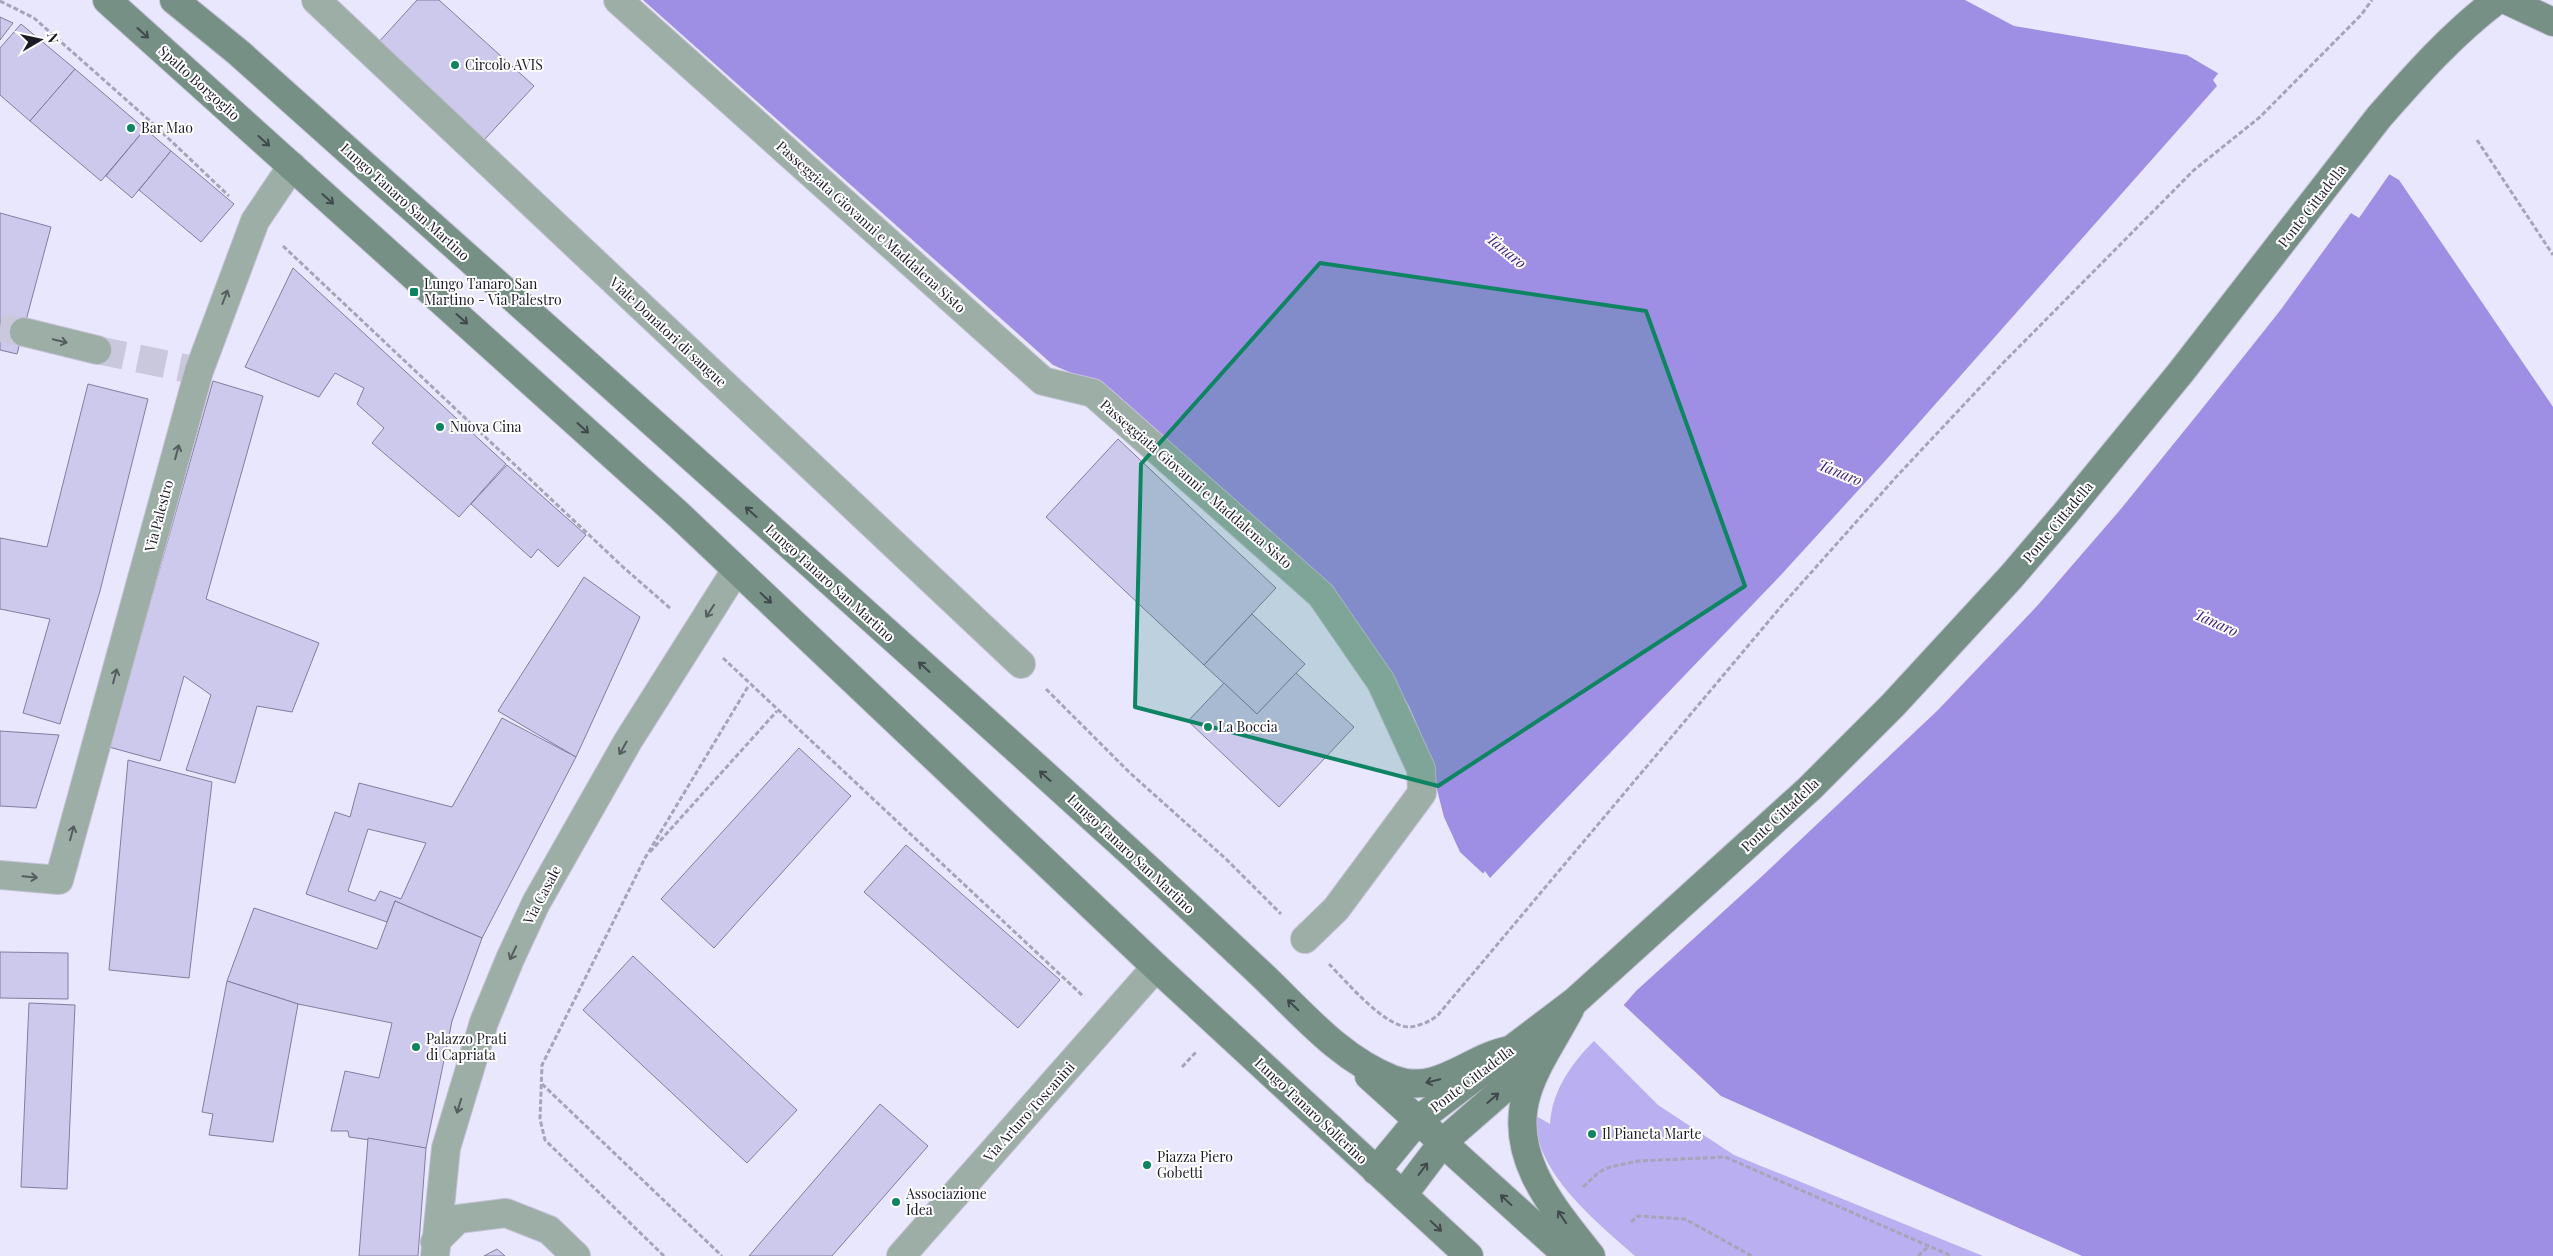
<svg xmlns="http://www.w3.org/2000/svg" width="2553" height="1256" viewBox="0 0 2553 1256" font-family="'Playfair Display',serif">
<style>
.green{fill:#b9aff1}
.water{fill:#9f8fe4}
.pier{fill:#e9e7fd}
.building{fill:#cdc9ed;stroke:#817d9e;fill-rule:evenodd}
.lines{fill:none;stroke-linecap:round;stroke-linejoin:round}
.street-tunnel{stroke:#cac8dd;stroke-width:28;stroke-dasharray:28 14;stroke-linecap:butt}
.street-casing{stroke:#c4c2d6;stroke-width:30}
.secondary-casing{stroke:#c4c2d6;stroke-width:30}
.path{stroke:#a6a4b7;stroke-width:3;stroke-dasharray:5 2.5;stroke-linecap:butt}
.street{stroke:#9caea6;stroke-width:28}
.secondary{stroke:#769085;stroke-width:28}
.oneway{stroke:#40494d}
.oneway2{stroke:#565d60}
.marked{fill:#0e8463;fill-opacity:0.2;stroke:#0e8463;stroke-width:4;stroke-linejoin:round}
.poi-dot{fill:#0e8463;stroke:#fff;stroke-width:2}
.labels{text-anchor:middle;stroke-width:4;stroke-linejoin:round;paint-order:stroke}
.poi-label{font-size:14px;fill:#1c1a27;stroke:#fff;text-anchor:start}
.street-label{font-size:14px;fill:#1c1a27;stroke:#fff}
.water-label{font-size:15px;font-style:italic;fill:#3c197d;stroke:#fff}
</style>
<rect width="100%" height="100%" fill="#e9e7fd"/>
<path class="green" d="M 1594,1041 L 1658,1105 L 1734,1155 L 1983,1256 L 1635,1256 C 1597,1222 1533,1172 1536,1116 L 1550,1124 C 1552,1091 1571,1064 1594,1041 Z"/>
<path class="water" d="M 643,0 L 1965,0 L 2014,26 L 2187,55 L 2399,180 L 2553,407 L 2553,1256 L 2082,1256 L 1721,1096 L 1460,852 L 1444,817 L 1425,743 L 1409,706 L 1378,654 L 1342,607 L 1294,552 L 1113,391 L 1053,365 Z"/>
<path class="pier" d="M 2220,71 L 2391,172 L 2359,218 L 2351,213 L 2279,312 L 2201,410 L 2120,510 L 2037,606 L 1938,710 L 1759,879 L 1636,991 L 1622,1007 L 1481,876 L 1485,871 L 1490,878 L 1780,576 L 1885,461 L 2217,86 L 2213,80 Z"/>
<g class="building">
<path d="M 417,0 L 439,0 L 534,86 L 484,140 L 377,44 Z"/>
<path d="M 0,17 L 13,23 L 0,40 Z"/>
<path d="M 21,24 L 75,69 L 30,121 L 0,95 L 0,48 Z"/>
<path d="M 75,69 L 145,129 L 101,181 L 30,121 Z"/>
<path d="M 145,129 L 171,151 L 132,198 L 106,176 Z"/>
<path d="M 171,151 L 234,204 L 201,242 L 139,190 Z"/>
<path d="M 0,213 L 51,227 L 17,354 L 0,350 Z"/>
<path d="M 293,268 L 506,464 L 459,517 L 372,443 L 384,428 L 357,404 L 364,388 L 335,373 L 319,397 L 245,367 Z"/>
<path d="M 213,381 L 263,396 L 206,599 L 319,643 L 292,712 L 257,706 L 235,783 L 186,770 L 211,695 L 184,676 L 160,761 L 109,747 Z"/>
<path d="M 88,384 L 148,399 L 100,591 L 60,724 L 23,713 L 50,619 L 0,609 L 0,538 L 47,547 Z"/>
<path d="M 1118,439 L 1276,588 L 1204,665 L 1046,517 Z"/>
<path d="M 507,465 L 586,535 L 558,567 L 538,549 L 531,558 L 471,504 Z"/>
<path d="M 584,577 L 640,617 L 576,757 L 498,711 Z"/>
<path d="M 1252,614 L 1305,664 L 1257,714 L 1204,665 Z"/>
<path d="M 1296,673 L 1354,727 L 1279,807 L 1188,721 L 1224,683 L 1257,714 Z"/>
<path d="M 502,718 L 576,757 L 482,938 L 395,901 L 387,922 L 306,894 L 335,812 L 350,817 L 359,783 L 452,807 ZM 368,829 L 426,843 L 401,899 L 380,891 L 375,901 L 348,891 Z"/>
<path d="M 0,731 L 59,735 L 36,808 L 0,806 Z"/>
<path d="M 799,748 L 851,796 L 714,948 L 661,899 Z"/>
<path d="M 128,760 L 212,782 L 189,978 L 109,970 Z"/>
<path d="M 906,845 L 1060,980 L 1018,1028 L 864,892 Z"/>
<path d="M 395,901 L 482,938 L 452,1021 L 426,1148 L 349,1137 L 348,1131 L 331,1131 L 345,1071 L 379,1078 L 392,1023 L 298,1004 L 227,981 L 254,908 L 377,949 Z"/>
<path d="M 0,952 L 68,953 L 68,999 L 0,998 Z"/>
<path d="M 633,956 L 797,1110 L 747,1163 L 583,1010 Z"/>
<path d="M 227,981 L 298,1004 L 273,1142 L 209,1135 L 213,1114 L 202,1112 Z"/>
<path d="M 29,1003 L 75,1005 L 67,1189 L 21,1187 Z"/>
<path d="M 880,1104 L 928,1146 L 832,1256 L 749,1256 Z"/>
<path d="M 368,1138 L 426,1148 L 418,1256 L 359,1256 Z"/>
<path d="M 497,1249 L 505,1256 L 484,1256 Z"/>
</g>
<g class="lines">
<g class="street-tunnel">
<path d="M 0,328 L 24,332"/>
<path d="M 97,350 L 199,371"/>
</g>
<g class="street-casing">
<g id="street">
<path d="M 316,0 L 1021,664"/>
<path d="M 618,0 L 1043,381 L 1093,393 L 1321,595 L 1381,682 L 1421,769 L 1422,793 L 1336,909 L 1305,939"/>
<path d="M 24,332 L 97,350"/>
<path d="M 0,875 L 59,880 L 199,371 L 255,221 L 292,166"/>
<path d="M 435,1242 L 458,1219 L 506,1213 L 549,1230 L 576,1256"/>
<path d="M 435,1256 L 446,1148 L 484,1022 L 510,959 L 536,903 L 628,741 L 736,570"/>
<path d="M 901,1256 L 1156,967"/>
</g>
</g>
<g class="secondary-casing">
<g id="secondary">
<path d="M 107,0 L 679,515 L 1156,967 L 1469,1256"/>
<path d="M 174,0 L 239,53 C 529,313 820,570 1108,832 C 1160,879 1211,927 1262,975 C 1302,1013 1340,1059 1392,1079 C 1438,1097 1469,1057 1510,1050"/>
<path d="M 2506,0 L 2553,22"/>
<path d="M 1570,1009 C 1556,1036 1536,1064 1527,1093 C 1507,1157 1555,1210 1591,1256"/>
<path d="M 1369,1076 L 1568,1256"/>
<path d="M 1376,1171 L 1418,1120 L 1574,1002 L 1809,789 L 1893,705 L 2011,577 L 2064,515 L 2181,372 L 2379,117 C 2416,75 2452,34 2497,0"/>
<path d="M 1403,1195 L 1443,1142 L 1538,1059"/>
</g>
</g>
<g class="path">
<path d="M 0,1 L 34,18 L 149,120 L 229,196"/>
<path d="M 2477,140 L 2553,255"/>
<path d="M 283,246 L 623,567 L 671,609"/>
<path d="M 723,658 L 1084,997"/>
<path d="M 1046,689 L 1129,772 L 1226,859 L 1281,914"/>
<path d="M 650,852 L 777,711"/>
<path d="M 1329,964 C 1346,981 1385,1028 1410,1027 C 1420,1026 1431,1021 1438,1015 L 1784,603 L 1897,476 L 2003,363 L 2194,170 L 2260,117 L 2361,15 L 2372,0"/>
<path d="M 1182,1067 L 1197,1051"/>
<path d="M 542,1084 L 722,1256"/>
<path d="M 1583,1187 L 1599,1172 L 1610,1167 L 1638,1161 L 1725,1157 L 1952,1256"/>
<path d="M 1631,1222 L 1638,1216 L 1685,1219 L 1752,1256"/>
<path d="M 664,1256 L 545,1140 L 540,1119 L 542,1065 L 645,858 L 749,685"/>
<path d="M 1918,1256 L 1929,1246"/>
</g>
<use href="#street" class="street"/>
<use href="#secondary" class="secondary"/>
</g>
<defs><path id="oneway-shaft" d="M-6 0H5M1.5-3L5.5 0L1.5 3" fill="none" stroke-width="1.6" stroke-linecap="round" stroke-linejoin="round" transform="scale(1.25)"/></defs>
<g class="oneway">
<use href="#oneway-shaft" transform="translate(143 33) rotate(42)"/>
<use href="#oneway-shaft" transform="translate(264 141) rotate(42)"/>
<use href="#oneway-shaft" transform="translate(328 199) rotate(42)"/>
<use href="#oneway-shaft" transform="translate(462 319) rotate(42)"/>
<use href="#oneway-shaft" transform="translate(583 428) rotate(42)"/>
<use href="#oneway-shaft" transform="translate(751 512) rotate(-138)"/>
<use href="#oneway-shaft" transform="translate(766 598) rotate(43)"/>
<use href="#oneway-shaft" transform="translate(924 667) rotate(-138)"/>
<use href="#oneway-shaft" transform="translate(1045 776) rotate(-138)"/>
<use href="#oneway-shaft" transform="translate(1293 1005) rotate(-136)"/>
<use href="#oneway-shaft" transform="translate(1433 1081) rotate(166)"/>
<use href="#oneway-shaft" transform="translate(1493 1098) rotate(-41)"/>
<use href="#oneway-shaft" transform="translate(1423 1169) rotate(-53)"/>
<use href="#oneway-shaft" transform="translate(1506 1200) rotate(-137)"/>
<use href="#oneway-shaft" transform="translate(1562 1217) rotate(-124)"/>
<use href="#oneway-shaft" transform="translate(1436 1226) rotate(43)"/>
</g>
<g class="oneway2">
<use href="#oneway-shaft" transform="translate(225 297) rotate(-69)"/>
<use href="#oneway-shaft" transform="translate(60 341) rotate(14)"/>
<use href="#oneway-shaft" transform="translate(177 452) rotate(-75)"/>
<use href="#oneway-shaft" transform="translate(710 611) rotate(123)"/>
<use href="#oneway-shaft" transform="translate(115 676) rotate(-75)"/>
<use href="#oneway-shaft" transform="translate(623 748) rotate(119)"/>
<use href="#oneway-shaft" transform="translate(72 833) rotate(-75)"/>
<use href="#oneway-shaft" transform="translate(30 877) rotate(5)"/>
<use href="#oneway-shaft" transform="translate(513 953) rotate(115)"/>
<use href="#oneway-shaft" transform="translate(459 1106) rotate(107)"/>
</g>
<path class="marked" d="M 1320,263 L 1646,311 L 1745,586 L 1438,786 L 1135,707 L 1141,464 Z"/>
<g class="poi-dot">
<circle cx="455" cy="65" r="5"/>
<circle cx="131" cy="128" r="5"/>
<rect x="409" y="287" width="10" height="10" rx="2.5"/>
<circle cx="440" cy="427" r="5"/>
<circle cx="1208" cy="727" r="5"/>
<circle cx="416" cy="1047" r="5"/>
<circle cx="1592" cy="1134" r="5"/>
<circle cx="1147" cy="1165" r="5"/>
<circle cx="896" cy="1202" r="5"/>
</g>
<g class="labels">
<g class="poi-label">
<text x="465" y="70">Circolo AVIS</text>
<text x="141" y="133">Bar Mao</text>
<text x="424" y="289">Lungo Tanaro San<tspan x="424" dy="16">Martino - Via Palestro</tspan></text>
<text x="450" y="432">Nuova Cina</text>
<text x="1218" y="732">La Boccia</text>
<text x="426" y="1044">Palazzo Prati<tspan x="426" dy="16">di Capriata</tspan></text>
<text x="1602" y="1139">Il Pianeta Marte</text>
<text x="1157" y="1162">Piazza Piero<tspan x="1157" dy="16">Gobetti</tspan></text>
<text x="906" y="1199">Associazione<tspan x="906" dy="16">Idea</tspan></text>
</g>
<g class="street-label">
<text transform="translate(199 83) rotate(42)" y="5">Spalto Borgoglio</text>
<text transform="translate(405 202) rotate(42)" y="5">Lungo Tanaro San Martino</text>
<text transform="translate(2312 206) rotate(-52)" y="5">Ponte Cittadella</text>
<text transform="translate(871 227) rotate(42)" y="5">Passeggiata Giovanni e Maddalena Sisto</text>
<text transform="translate(668 332) rotate(43)" y="5">Viale Donatori di sangue</text>
<text transform="translate(1196 484) rotate(41)" y="5">Passeggiata Giovanni e Maddalena Sisto</text>
<text transform="translate(159 516) rotate(-75)" y="5">Via Palestro</text>
<text transform="translate(2058 522) rotate(-50)" y="5">Ponte Cittadella</text>
<text transform="translate(830 583) rotate(42)" y="5">Lungo Tanaro San Martino</text>
<text transform="translate(1780 815) rotate(-43)" y="5">Ponte Cittadella</text>
<text transform="translate(1131 854) rotate(43)" y="5">Lungo Tanaro San Martino</text>
<text transform="translate(542 895) rotate(-62)" y="5">Via Casale</text>
<text transform="translate(1472 1079) rotate(-37)" y="5">Ponte Cittadella</text>
<text transform="translate(1311 1111) rotate(43)" y="5">Lungo Tanaro Solferino</text>
<text transform="translate(1029 1112) rotate(-48)" y="5">Via Arturo Toscanini</text>
</g>
<g class="water-label">
<text transform="translate(1506 251) rotate(39)" y="5">Tanaro</text>
<text transform="translate(1840 473) rotate(22)" y="5">Tanaro</text>
<text transform="translate(2216 623) rotate(24)" y="5">Tanaro</text>
</g>
</g>
<g transform="translate(40 40) rotate(81)" stroke="#ffffff" stroke-width="4" paint-order="stroke">
<path d="M0-4L9 19L0 12L-9 19Z" fill="#1c1a27"/>
<text y="-8" font-size="14" font-weight="bold" text-anchor="middle" fill="#1c1a27">N</text>
</g>
</svg>
